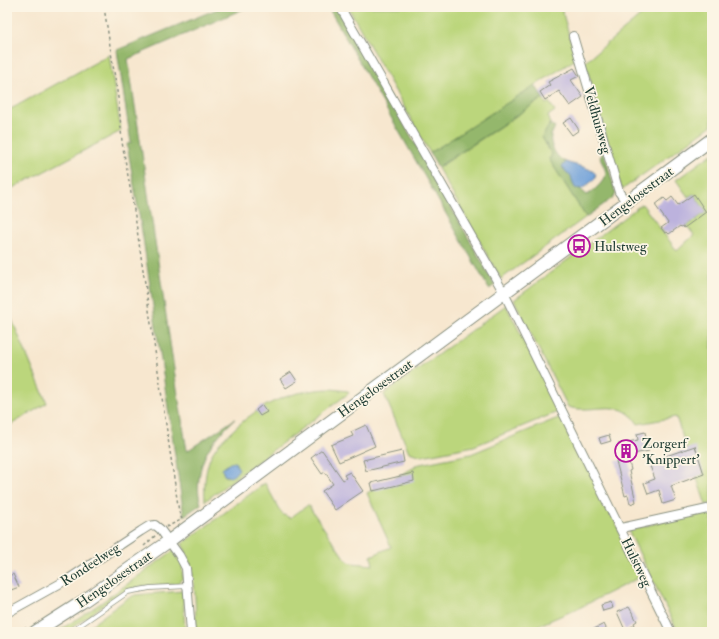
<svg xmlns="http://www.w3.org/2000/svg" width="719" height="639" viewBox="0 0 719 639" font-family="'IM FELL Double Pica',serif">
<style>
.green{fill:#bbd67c;stroke:#6d8a58;fill-rule:evenodd}
.forest{fill:#94b76c;stroke:#5a7a50}
.water{fill:#6fa0d9;stroke:#476e86}
.building{fill:#bcb2dd}
.lines{fill:none;stroke-linecap:round;stroke-linejoin:round}
.service-casing{stroke:#8b9282;stroke-width:5.5}
.minor-casing{stroke:#8b9282;stroke-width:10}
.secondary-casing{stroke:#8b9282;stroke-width:14}
.path{stroke:#8b9282;stroke-width:1.5;stroke-dasharray:3 3;stroke-linecap:butt}
.service{stroke:#fff;stroke-width:4}
.minor{stroke:#fff;stroke-width:8}
.secondary{stroke:#fff;stroke-width:12}
.labels{text-anchor:middle;stroke-width:3.5;stroke-linejoin:round;paint-order:stroke}
.street-label{font-size:14px;fill:#1f3d34;stroke:#fcf5e5}
.poi-label{font-size:14px;fill:#1f3d34;stroke:#fcf5e5;text-anchor:start}
</style>
<rect width="100%" height="100%" fill="#fcf5e5"/>
<filter id="ink" filterUnits="userSpaceOnUse"><feTurbulence type="fractalNoise" baseFrequency=".025" numOctaves="2"/><feDisplacementMap in="SourceGraphic" scale="8" xChannelSelector="R" yChannelSelector="G"/><feConvolveMatrix kernelMatrix="1 2 1 2 8 2 1 2 1" color-interpolation-filters="sRGB"/></filter>
<filter id="wash" filterUnits="userSpaceOnUse"><feTurbulence type="fractalNoise" baseFrequency=".012" numOctaves="4" result="noise"/><feDisplacementMap in="SourceGraphic" scale="16" xChannelSelector="R" yChannelSelector="G"/><feGaussianBlur stdDeviation="0.9" result="paint"/><feColorMatrix in="noise" values="0 0 0 0 0 0 0 0 0 0 0 0 0 0 0 0 0 1.4 0 .05"/><feComposite in="paint" operator="in"/></filter>
<g filter="url(#wash)">
<rect width="100%" height="100%" fill="#f7e7cf"/>
<g class="green">
<path d="M 348,7 L 561,7 L 576,59 L 430,153 Z"/>
<path d="M 651,7 L 712,7 L 712,125 L 623,189 L 621,187 L 585,62 Z"/>
<path d="M 109,55 L 121,131 L 7,191 L 7,111 Z"/>
<path d="M 543,98 L 546,104 L 549,102 L 555,111 L 548,116 L 551,124 L 542,137 L 552,155 L 549,159 L 586,217 L 501,279 L 438,168 Z"/>
<path d="M 712,154 L 712,503 L 706,505 L 676,417 L 638,424 C 623,400 603,410 580,409 C 576,409 572,408 568,407 L 514,300 L 642,204 L 677,251 L 694,235 L 687,226 L 706,212 L 694,194 L 688,197 L 676,180 Z"/>
<path d="M 506,305 L 560,411 L 474,446 L 422,456 L 409,452 L 384,394 Z"/>
<path d="M 7,308 L 47,403 L 7,427 Z"/>
<path d="M 331,389 L 348,391 L 349,393 L 205,501 C 204,486 205,472 210,458 C 215,447 223,439 231,432 C 260,404 290,390 331,389 ZM 230,463 L 238,470 L 234,475 L 226,477 L 224,475 L 222,469 Z"/>
<path d="M 563,416 L 642,576 L 581,607 L 535,627 L 537,632 L 196,632 C 195,602 197,571 182,544 L 265,483 L 282,514 L 290,518 L 308,505 L 345,559 L 351,563 L 373,565 L 371,556 L 391,547 L 367,493 L 415,467 L 415,465 L 471,454 Z"/>
<path d="M 712,510 L 712,632 L 678,632 L 628,530 Z"/>
<path d="M 173,551 L 182,563 L 183,578 L 177,584 C 158,585 136,584 119,594 L 66,632 L 57,632 L 101,603 Z"/>
<path d="M 183,591 L 185,632 L 82,632 L 125,600 L 135,595 Z"/>
</g>
<g class="forest">
<path d="M 222,7 L 248,7 L 128,59 L 175,376 L 187,451 L 235,419 C 216,437 202,452 199,479 C 198,487 198,495 201,504 L 184,516 L 143,238 L 127,144 L 131,143 L 117,50 Z"/>
<path d="M 328,7 L 338,7 L 495,285 L 489,289 Z"/>
<path d="M 535,85 L 543,98 L 438,167 L 430,153 Z"/>
<path d="M 550,124 L 555,127 C 554,129 552,133 551,136 C 549,145 557,159 566,162 L 562,167 L 571,177 L 575,188 L 580,189 L 587,195 C 593,192 606,180 606,173 C 605,167 601,162 600,157 L 604,152 L 616,194 L 614,197 L 586,217 L 549,159 L 552,155 L 542,137 Z"/>
</g>
<g class="water">
<path d="M 566,162 C 576,166 588,166 596,174 L 595,179 L 582,189 L 575,188 L 571,177 L 562,167 Z"/>
<path d="M 235,462 L 239,469 L 234,475 L 230,477 L 224,475 L 222,469 L 230,463 Z"/>
</g>
<g id="blocks">
<g class="building">
<path d="M 574,68 L 579,76 L 571,80 L 583,97 L 570,106 L 559,91 L 545,100 L 540,92 L 550,85 L 548,82 Z"/>
<path d="M 571,118 L 579,130 L 572,135 L 563,123 Z"/>
<path d="M 694,194 L 706,212 L 684,228 L 683,226 L 681,227 L 680,226 L 669,234 L 667,232 L 665,233 L 661,228 L 668,223 L 655,205 L 664,198 L 667,201 L 672,197 L 678,205 Z"/>
<path d="M 291,372 L 297,381 L 286,388 L 280,379 Z"/>
<path d="M 262,405 L 267,412 L 260,416 L 256,410 Z"/>
<path d="M 366,425 L 375,446 L 339,462 L 331,445 L 353,436 L 351,432 Z"/>
<path d="M 645,432 L 649,451 L 633,454 L 634,456 L 628,458 L 631,470 L 629,471 L 636,502 L 630,504 L 628,495 L 625,496 L 616,461 L 622,460 L 618,444 L 638,440 L 637,434 Z"/>
<path d="M 609,435 L 611,441 L 601,444 L 599,438 Z"/>
<path d="M 695,446 L 704,474 L 671,486 L 676,500 L 663,504 L 659,490 L 648,494 L 644,483 L 655,479 L 650,466 L 667,460 L 666,456 Z"/>
<path d="M 322,450 L 343,480 L 346,478 L 344,475 L 350,472 L 363,491 L 335,510 L 322,491 L 333,484 L 325,472 L 322,474 L 311,458 Z"/>
<path d="M 402,451 L 404,462 L 366,471 L 363,460 Z"/>
<path d="M 413,473 L 414,481 L 373,491 L 371,483 Z"/>
<path d="M 13,574 L 19,587 L 11,590 L 7,581 L 7,577 Z"/>
<path d="M 611,602 L 613,608 L 603,611 L 601,605 Z"/>
<path d="M 629,607 L 637,621 L 634,623 L 635,625 L 625,630 L 617,612 Z"/>
<path d="M 604,624 L 608,632 L 588,632 Z"/>
</g>
</g>
</g>
<g filter="url(#ink)">
<use href="#blocks" fill-opacity="0" stroke="#8b9282" stroke-width="1"/>
<g class="lines">
<g class="service-casing">
<path id="service" d="M 70,632 L 128,592 L 150,588 L 188,586"/>
</g>
<g class="minor-casing">
<g id="minor">
<path d="M 340,7 L 504,293 L 671,632"/>
<path d="M 573,36 L 619,192 L 627,203"/>
<path d="M 621,528 L 712,508"/>
<path d="M 7,613 L 70,578 L 141,531 L 149,526 L 155,525 L 160,529 L 179,555 L 186,568 L 191,632"/>
</g>
</g>
<g class="secondary-casing">
<path id="secondary" d="M 35,632 L 82,602 L 169,541 L 712,139"/>
</g>
<g class="path">
<path d="M 104,7 L 119,104 L 122,142 L 135,216 L 179,512 L 182,519"/>
<path d="M 166,527 L 181,520"/>
<path d="M 144,546 L 156,535"/>
<path d="M 18,632 L 27,627"/>
</g>
<use href="#service" class="service"/>
<use href="#minor" class="minor"/>
<use href="#secondary" class="secondary"/>
</g>
</g>
<defs>
<g id="bus-ring" transform="scale(1.15)"><circle r="9.5" fill="#fcf5e5" stroke="#b5179e" stroke-width="1.5"/><path d="M-5-6H5V4H4V6H2V4H-2V6H-4V4H-5ZM-3.5-4V0h7V-4ZM-3.5 1.2v1.5H-2V1.2ZM2 1.2v1.5H3.5V1.2Z" fill="#b5179e"/></g>
<g id="building-ring" transform="scale(1.15)"><circle r="9.5" fill="#fcf5e5" stroke="#b5179e" stroke-width="1.5"/><path d="M-4-6H4V6H1V3H-1V6H-4ZM-2.5-4.3h1.7v1.8h-1.7ZM.8-4.3h1.7v1.8H.8ZM-2.5-1h1.7V.8h-1.7ZM.8-1h1.7V.8H.8Z" fill="#b5179e"/></g>
</defs>
<g fill-rule="evenodd">
<use href="#bus-ring" x="579" y="246"/>
<use href="#building-ring" x="626" y="451"/>
</g>
<g class="labels">
<g class="street-label">
<text transform="translate(598 120) rotate(74)" y="5">Veldhuisweg</text>
<text transform="translate(636 196) rotate(-37)" y="5">Hengelosestraat</text>
<text transform="translate(375 388) rotate(-36)" y="5">Hengelosestraat</text>
<text transform="translate(637 562) rotate(64)" y="5">Hulstweg</text>
<text transform="translate(90 564) rotate(-33)" y="5">Rondeelweg</text>
<text transform="translate(114 579) rotate(-35)" y="5">Hengelosestraat</text>
</g>
<g class="poi-label">
<text x="594" y="251">Hulstweg</text>
<text x="642" y="448">Zorgerf<tspan x="642" dy="16">'Knippert'</tspan></text>
</g>
</g>
<rect width="719" height="639" fill="none" stroke="#fcf5e5" stroke-width="24"/>
</svg>
